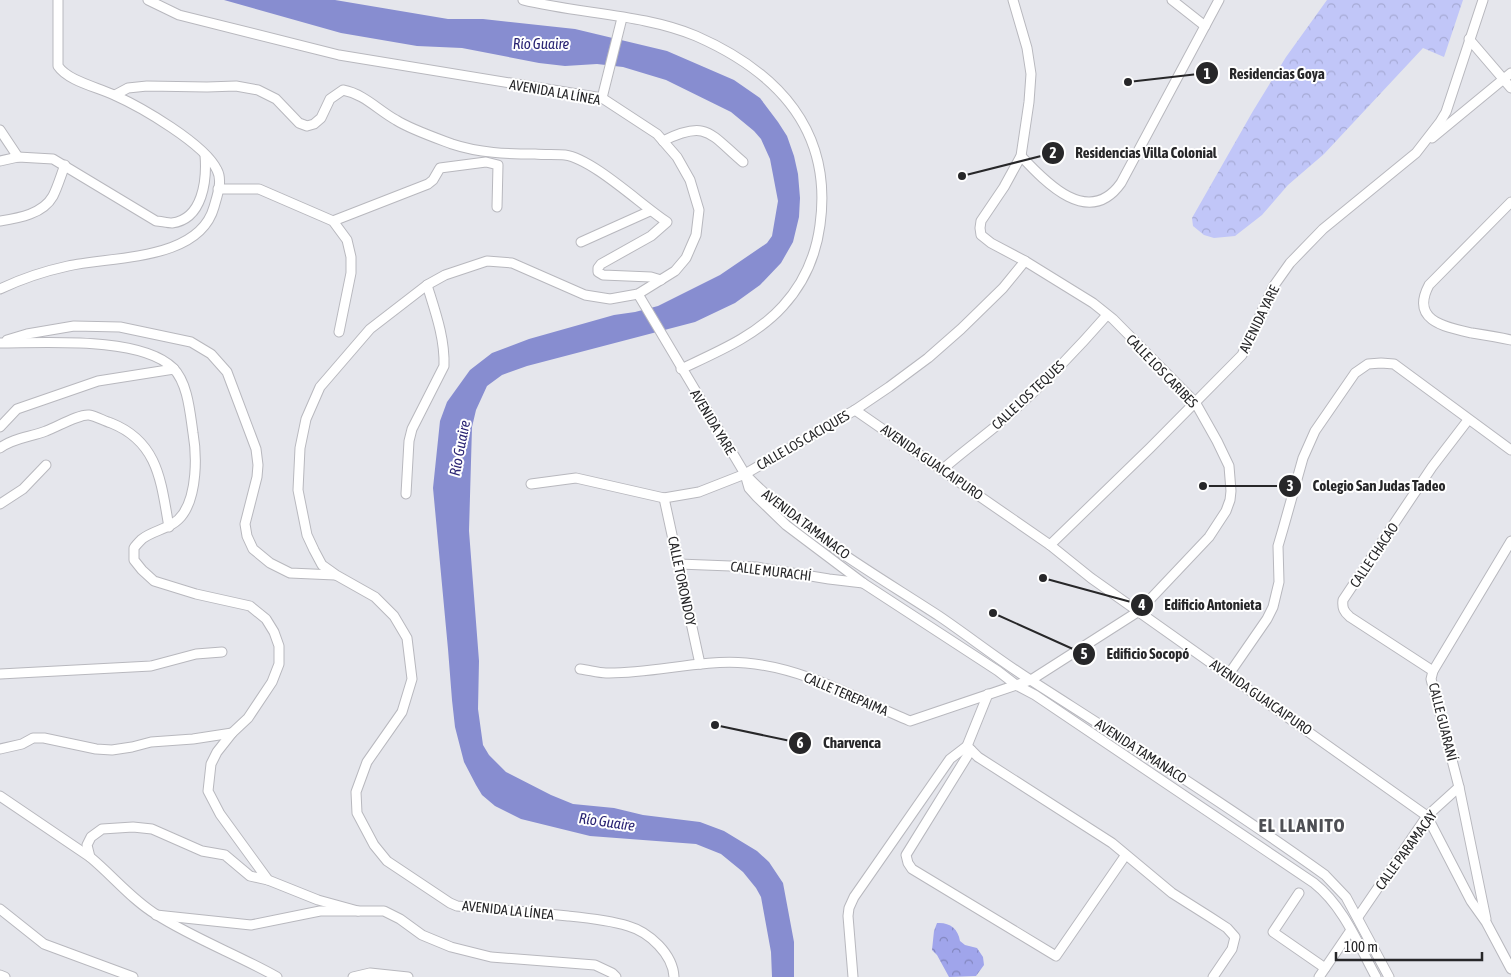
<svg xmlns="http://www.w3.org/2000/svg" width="1511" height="977" viewBox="0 0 1511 977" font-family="'Asap Condensed',sans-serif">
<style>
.forest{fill:url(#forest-crowns)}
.park{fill:url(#park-crowns)}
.water{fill:#878dd0}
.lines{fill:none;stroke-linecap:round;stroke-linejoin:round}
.minor-casing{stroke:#b8b8be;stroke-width:11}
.minor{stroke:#fff;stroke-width:9}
.labels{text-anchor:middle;stroke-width:4;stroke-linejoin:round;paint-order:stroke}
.street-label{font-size:14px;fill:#272729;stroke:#fff}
.water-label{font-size:15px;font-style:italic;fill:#2a2473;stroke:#fff}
.district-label{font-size:19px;font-weight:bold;letter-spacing:1px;fill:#4e4f54;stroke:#fff}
.leader{fill:none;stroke:#272729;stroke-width:2}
.callout-dot{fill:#272729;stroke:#fff;stroke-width:2}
.mark-label{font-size:15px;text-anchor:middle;font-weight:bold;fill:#fff}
.callout-label{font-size:15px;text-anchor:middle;font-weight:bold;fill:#272729;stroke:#fff;stroke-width:4;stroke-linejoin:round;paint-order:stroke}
</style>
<defs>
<pattern id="forest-crowns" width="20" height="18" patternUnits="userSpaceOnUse" patternTransform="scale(1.25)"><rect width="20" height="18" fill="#a0a5eb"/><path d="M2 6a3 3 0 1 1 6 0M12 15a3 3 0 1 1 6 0" fill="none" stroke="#8286be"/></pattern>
<pattern id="park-crowns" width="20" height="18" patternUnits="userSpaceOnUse" patternTransform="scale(1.25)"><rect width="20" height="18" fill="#c1c6f8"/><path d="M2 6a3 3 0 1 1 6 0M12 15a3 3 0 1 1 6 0" fill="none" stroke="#a6aad5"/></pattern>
</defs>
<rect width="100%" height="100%" fill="#e5e6ec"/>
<path class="forest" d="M 937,923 C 949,922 958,928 960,941 L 965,945 L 977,948 L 983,957 L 984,965 L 976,976 L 949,977 L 937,955 L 932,950 L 934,931 Z"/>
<path class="park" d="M 1327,0 L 1463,0 L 1444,57 L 1423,48 L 1324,154 L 1288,185 L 1262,215 L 1235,236 L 1214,238 L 1204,235 L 1193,226 L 1192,218 L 1253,111 L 1286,57 Z"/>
<path class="water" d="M 224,0 L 335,0 L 448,19 L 483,19 L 575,29 L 667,51 L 734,80 L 760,98 L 778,122 L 787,136 L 794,156 L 798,174 L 800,198 L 799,217 L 793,242 L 781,263 L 760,285 L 735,303 L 695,322 L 527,366 L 502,375 L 487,386 L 476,410 L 472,427 L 469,531 L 479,661 L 478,709 L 483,745 L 489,755 L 506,772 L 551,795 L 573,804 L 614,808 L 643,815 L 700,822 L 724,831 L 757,851 L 769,862 L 783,883 L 794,942 L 794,977 L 772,977 L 771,952 L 761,897 L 756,888 L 743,872 L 721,854 L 696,844 L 590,836 L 521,819 L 495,806 L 482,795 L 476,785 L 464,762 L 455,727 L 452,700 L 448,649 L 433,488 L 440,421 L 447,402 L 470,370 L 492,353 L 529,339 L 614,315 L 635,312 L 658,306 L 720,275 L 767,243 L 772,236 L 778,201 L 770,159 L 761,139 L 754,131 L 731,112 L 666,80 L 623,67 L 597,64 L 565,66 L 539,63 L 462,48 L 417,46 L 341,33 Z"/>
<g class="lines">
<g class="minor-casing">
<g id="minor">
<path d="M 148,0 L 179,15 L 339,55 L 602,98 L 657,134 L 677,157 L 690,180 L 699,210 L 696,235 L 686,258 L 675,271 L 638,294 L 610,299 L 585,295 L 512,263 L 487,261 L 445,275 L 427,285 L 370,329 L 320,387 L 306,419 L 300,448 L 298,490 L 307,535 L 314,550 L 322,565 L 336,575 L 375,597 L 394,616 L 407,638 L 412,679 L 402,712 L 367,762 L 356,792 L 357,813 L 374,845 L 387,861 L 450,903 L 457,906 C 494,909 531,912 568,916 C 588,918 609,920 628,926 C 649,932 673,954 674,977"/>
<path d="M 523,0 C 579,14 644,14 696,36 C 778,72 833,131 820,225 C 816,255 804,283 783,306 C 756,336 717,352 681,369"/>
<path d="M 1172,0 L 1205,26"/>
<path d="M 1469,39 L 1511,88"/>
<path d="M 115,95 L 128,88 L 147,86 L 207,87 L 236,86 L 258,90 L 276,99 L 299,123 L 307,126 L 314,124 L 321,118 L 330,99 L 343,90 C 364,94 378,110 396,120 C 410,129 436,138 452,144 C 479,153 507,154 535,154 C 545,155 556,154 565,155 C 593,159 641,205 667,222 L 651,236 L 601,264 L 598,268 L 598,272 L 603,275 L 651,277 L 661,280"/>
<path d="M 602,98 L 622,18"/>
<path d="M 0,130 L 18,157"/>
<path d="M 1432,138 L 1511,73"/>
<path d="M 663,141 C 707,119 710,134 743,162"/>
<path d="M 1021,156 C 1046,183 1089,228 1121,183 L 1219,0"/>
<path d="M 0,161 L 18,157 L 53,159 L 156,221 C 160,221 167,223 172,223 C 203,219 207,180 205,155"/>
<path d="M 218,189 L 259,189 L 333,221 L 347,240 L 351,257 L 351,273 L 339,332"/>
<path d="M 1511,202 L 1429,285 C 1410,321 1445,327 1472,333 C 1485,335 1498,337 1511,340"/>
<path d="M 0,221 C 19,218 43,214 53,196 C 58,186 61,175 65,165"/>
<path d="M 333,221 L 428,184 L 433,180 L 440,168 L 486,162 L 498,165 L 497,207"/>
<path d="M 581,242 L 650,211"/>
<path d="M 0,289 C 21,279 45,271 68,266 C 113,256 199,261 214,207 C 217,196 223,181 217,170 C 205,144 141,107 114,95 C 97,87 68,81 58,66 L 58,0"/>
<path d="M 638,294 L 745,474 L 749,488 L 757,497 L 786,525 L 863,583 L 998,671 L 1016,685 L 1035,695 L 1314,883 C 1344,907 1358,944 1376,977"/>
<path d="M 7,340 L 27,334 L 74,326 L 120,327 L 191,342 L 211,354 L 227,372 L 256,449 L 258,465 L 257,477 L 245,524 L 247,536 L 253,549 L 270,563 L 290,573 L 335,575"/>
<path d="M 0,343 C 44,343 141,336 173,368 C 188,383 190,413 193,433 C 197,456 197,494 183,514 C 173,529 155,529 142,539 C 139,542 136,545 134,548 L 134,560 L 142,570 L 154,581 L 196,594 L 250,606 L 266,619 L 274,632 L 279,646 L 279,664 L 272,682 L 248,718 L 232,733 L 217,752 L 211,764 L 208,791 L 220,814 L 268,880 L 318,900 L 358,911"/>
<path d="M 855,410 L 1050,545 L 1091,578 L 1427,816 L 1471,901 L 1486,922 L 1511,969"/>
<path d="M 0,427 L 17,409 L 98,381 L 174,369"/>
<path d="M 0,448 C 13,438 31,437 46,431 C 57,427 79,414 89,415 C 96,416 104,421 111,423 C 159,442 161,483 169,527"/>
<path d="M 943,469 C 960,454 979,440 996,426 C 1036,392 1073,354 1107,315"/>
<path d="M 747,476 C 802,533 873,573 939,616 C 970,637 1000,661 1032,681 C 1130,744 1230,807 1325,875 L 1346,897 L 1389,977"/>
<path d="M 531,484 L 576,478 L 664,498 L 699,492 L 745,474 L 855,410 L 889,387 L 928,358 L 961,329 L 1003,288 L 1025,261"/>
<path d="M 406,494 L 409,441 L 412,429 L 444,366 C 445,338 435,311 427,285"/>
<path d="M 664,498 L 700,664"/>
<path d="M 0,504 L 23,489 L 46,465"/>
<path d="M 1050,545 L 1150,448 L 1242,355 L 1273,287 L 1290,263 L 1323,229 L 1416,153 L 1440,122 L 1446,112 L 1483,0"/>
<path d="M 679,564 L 756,567 L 829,579 L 863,583"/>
<path d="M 580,669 C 589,670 598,673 606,673 C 653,674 700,659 746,663 C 805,668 857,699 910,721 L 1031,680 L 1139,611 L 1209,537 L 1226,511 L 1230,500 L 1231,491 L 1229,466 L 1217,441 L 1195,402 L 1113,319 L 1093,303 L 1025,261 L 991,243 L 981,235 L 980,228 L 981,221 L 1004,187 L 1021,156 L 1029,102 L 1031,74 L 1027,48 L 1013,0"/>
<path d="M 1433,671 L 1350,617 C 1344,612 1342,608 1343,600 L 1432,467 L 1468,420"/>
<path d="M 0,674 L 151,666 L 196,654 L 222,652"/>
<path d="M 1229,674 L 1267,619 L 1273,607 L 1279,582 L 1278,546 L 1283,529 L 1303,458 L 1315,431 L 1355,373 L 1368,364 L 1381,363 L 1394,364 L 1511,450"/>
<path d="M 967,746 L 978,757 L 1112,843 L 1172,893 L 1210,917 L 1227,928 L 1235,937 L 1232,949 L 1213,977"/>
<path d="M 0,749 L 22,744 L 33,738 L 44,738 L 96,749 L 112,750 L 132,747 L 151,742 L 193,739 L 232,733"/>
<path d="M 971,750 L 906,855 L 908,863 L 912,869 L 1056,956 L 1125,856"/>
<path d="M 0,796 L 90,857"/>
<path d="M 268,880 L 250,876 L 225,855 L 202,851 L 152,829 L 133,827 L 102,829 L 91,837 L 87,845 L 90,857 C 113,876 132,900 157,915 C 195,939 238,955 277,977"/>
<path d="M 1299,893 L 1273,932 L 1325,968"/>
<path d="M 0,909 L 44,944 L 133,977"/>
<path d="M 156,915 L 251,925 L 320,911 L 384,911 L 400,919 L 422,935 L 451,947 L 491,957 L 595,965 L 612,973 L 616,977"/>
<path d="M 1358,917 L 1427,816 L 1459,787"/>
<path d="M 1486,919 L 1459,787 L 1431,679 L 1433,671 L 1511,541"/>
<path d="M 0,975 L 5,977"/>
<path d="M 353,977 L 370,973 L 408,977"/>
<path d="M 853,977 L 848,916 L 849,908 L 854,897 L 950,759 L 967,746 L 988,694"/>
<path d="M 1319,977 L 1351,930"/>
</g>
</g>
<use href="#minor" class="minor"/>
</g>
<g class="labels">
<g class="street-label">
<text transform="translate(555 92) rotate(10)" y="5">AVENIDA LA LÍNEA</text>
<text transform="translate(1259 319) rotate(-64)" y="5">AVENIDA YARE</text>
<text transform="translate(1162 371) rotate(46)" y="5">CALLE LOS CARIBES</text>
<text transform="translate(1028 395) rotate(-43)" y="5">CALLE LOS TEQUES</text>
<text transform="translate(713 422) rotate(59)" y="5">AVENIDA YARE</text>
<text transform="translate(803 440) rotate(-30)" y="5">CALLE LOS CACIQUES</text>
<text transform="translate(932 462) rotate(35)" y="5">AVENIDA GUAICAIPURO</text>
<text transform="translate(806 524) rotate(37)" y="5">AVENIDA TAMANACO</text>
<text transform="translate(1374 555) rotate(-56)" y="5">CALLE CHACAO</text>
<text transform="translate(771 571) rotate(7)" y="5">CALLE MURACHÍ</text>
<text transform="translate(682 581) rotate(78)" y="5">CALLE TORONDOY</text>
<text transform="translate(846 694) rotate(23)" y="5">CALLE TEREPAIMA</text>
<text transform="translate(1261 697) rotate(35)" y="5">AVENIDA GUAICAIPURO</text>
<text transform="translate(1443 722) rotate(76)" y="5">CALLE GUARANÍ</text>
<text transform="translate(1141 751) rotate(33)" y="5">AVENIDA TAMANACO</text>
<text transform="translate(1406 850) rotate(-54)" y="5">CALLE PARAMACAY</text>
<text transform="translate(508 910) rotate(6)" y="5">AVENIDA LA LÍNEA</text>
</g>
<g class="water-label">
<text x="541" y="49">Río Guaire</text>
<text transform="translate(460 448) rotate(-79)" y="5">Río Guaire</text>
<text transform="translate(607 822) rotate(8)" y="5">Río Guaire</text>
</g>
<g class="district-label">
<text x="1302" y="832">EL LLANITO</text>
</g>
</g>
<path class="leader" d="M1128 82L1207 73M962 176L1053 153M1203 486L1290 486M1043 578L1142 605M993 613L1084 654M715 725L800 743"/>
<g class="callout-dot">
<circle cx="1128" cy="82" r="5"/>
<circle cx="962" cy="176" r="5"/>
<circle cx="1203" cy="486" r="5"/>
<circle cx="1043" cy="578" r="5"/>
<circle cx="993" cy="613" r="5"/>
<circle cx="715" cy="725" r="5"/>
<circle cx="1207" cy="73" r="12"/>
<circle cx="1053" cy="153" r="12"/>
<circle cx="1290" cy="486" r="12"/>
<circle cx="1142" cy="605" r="12"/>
<circle cx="1084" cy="654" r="12"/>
<circle cx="800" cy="743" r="12"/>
</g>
<g class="mark-label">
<text x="1207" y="79">1</text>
<text x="1053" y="158">2</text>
<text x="1290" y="491">3</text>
<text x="1142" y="610">4</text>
<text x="1084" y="659">5</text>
<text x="800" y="748">6</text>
</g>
<g class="callout-label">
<text x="1277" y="79">Residencias Goya</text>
<text x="1146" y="158">Residencias Villa Colonial</text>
<text x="1379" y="491">Colegio San Judas Tadeo</text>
<text x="1213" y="610">Edificio Antonieta</text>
<text x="1148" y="659">Edificio Socopó</text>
<text x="852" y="748">Charvenca</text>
</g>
<path d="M1336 952v8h146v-8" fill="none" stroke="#272729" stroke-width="2.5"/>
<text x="1344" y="952" font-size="15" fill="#272729" stroke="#ffffff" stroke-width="4" paint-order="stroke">100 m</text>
</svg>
